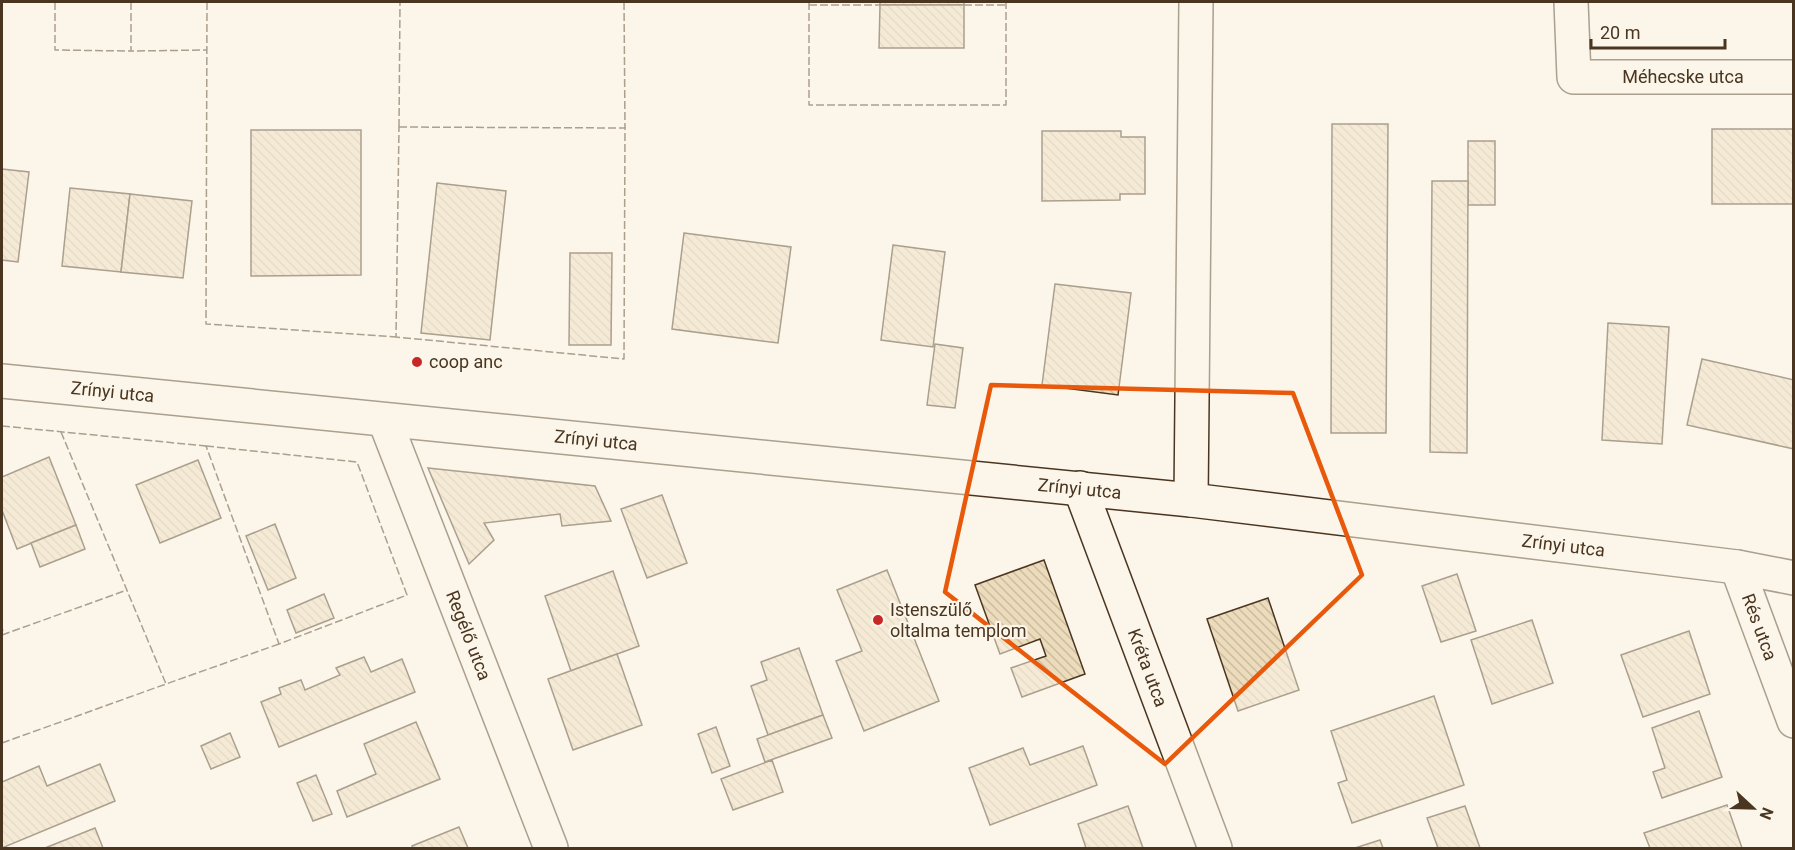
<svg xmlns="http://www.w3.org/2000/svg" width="1795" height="850" viewBox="0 0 1795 850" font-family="Roboto,sans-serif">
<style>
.building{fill:url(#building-back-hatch);stroke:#4a3520;stroke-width:1.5}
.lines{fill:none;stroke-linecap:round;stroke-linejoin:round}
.minor-casing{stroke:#4a3520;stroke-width:36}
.secondary-casing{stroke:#4a3520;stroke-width:36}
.minor{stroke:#fbf6e9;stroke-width:33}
.secondary{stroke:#fbf6e9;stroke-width:33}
.fence{stroke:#4a3520;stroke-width:1.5;stroke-dasharray:8 3;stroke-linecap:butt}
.marked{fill:none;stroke:#e8590c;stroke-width:4.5;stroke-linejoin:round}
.poi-dot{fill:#c62828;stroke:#fbf6e9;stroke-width:2}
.labels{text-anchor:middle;stroke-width:4.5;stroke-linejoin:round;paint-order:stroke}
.street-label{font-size:18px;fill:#4a3520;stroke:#fbf6e9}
.poi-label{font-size:18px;fill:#4a3520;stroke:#fbf6e9;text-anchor:start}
</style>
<defs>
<pattern id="building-back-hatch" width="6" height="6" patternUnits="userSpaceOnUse" patternTransform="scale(1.5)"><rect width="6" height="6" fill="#ecdcbc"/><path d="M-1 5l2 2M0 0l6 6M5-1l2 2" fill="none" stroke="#ccbda1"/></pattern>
</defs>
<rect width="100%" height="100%" fill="#fbf6e9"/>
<g class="building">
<rect x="880" y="2" width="84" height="3"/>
<path d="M 880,5 L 964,5 L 964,48 L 879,48 Z"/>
<path d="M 1332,124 L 1388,124 L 1386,433 L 1331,433 Z"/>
<rect x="1712" y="129" width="82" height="75"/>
<path d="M 251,130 L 361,130 L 361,275 L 251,276 Z"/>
<path d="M 1042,131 L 1121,131 L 1121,137 L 1145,137 L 1145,194 L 1120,194 L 1120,200 L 1042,201 Z"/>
<rect x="1468" y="141" width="27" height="64"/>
<path d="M 2,169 L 29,172 L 18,262 L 2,260 Z"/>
<path d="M 1432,181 L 1468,181 L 1467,453 L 1430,452 Z"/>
<path d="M 437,183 L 506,191 L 490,340 L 421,333 Z"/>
<path d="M 70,188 L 130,194 L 121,272 L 62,266 Z"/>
<path d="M 130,194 L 192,201 L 183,278 L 121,272 Z"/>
<path d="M 684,233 L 791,247 L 778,343 L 672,329 Z"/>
<path d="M 893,245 L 945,252 L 933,347 L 881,340 Z"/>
<path d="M 570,253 L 612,253 L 611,345 L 569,345 Z"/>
<path d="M 1055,284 L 1131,293 L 1118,395 L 1042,385 Z"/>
<path d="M 1608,323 L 1669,327 L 1662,444 L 1602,440 Z"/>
<path d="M 935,344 L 963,348 L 955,408 L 927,405 Z"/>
<path d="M 1702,359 L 1794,380 L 1794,449 L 1687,425 Z"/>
<path d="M 49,457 L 76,525 L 17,549 L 2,510 L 2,477 Z"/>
<path d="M 198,460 L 221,518 L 160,543 L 136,485 Z"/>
<path d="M 428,468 L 595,486 L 611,521 L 562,526 L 560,514 L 484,523 L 494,540 L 469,564 Z"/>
<path d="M 662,495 L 687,563 L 647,578 L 621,509 Z"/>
<path d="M 275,524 L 296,578 L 268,590 L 246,536 Z"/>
<path d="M 76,525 L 85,549 L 40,567 L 31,543 Z"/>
<path d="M 1044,560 L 1085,674 L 1022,697 L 1011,668 L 1046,656 L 1040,639 L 1000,654 L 975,585 Z"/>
<path d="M 887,570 L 939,701 L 864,731 L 836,661 L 862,651 L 837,590 Z"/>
<path d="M 613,571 L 639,646 L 571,671 L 545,596 Z"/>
<path d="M 1457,574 L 1476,631 L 1441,642 L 1422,586 Z"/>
<path d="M 324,594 L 334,618 L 296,633 L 287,610 Z"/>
<path d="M 1268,598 L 1299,690 L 1238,711 L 1207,619 Z"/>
<path d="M 1532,620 L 1553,683 L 1492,704 L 1471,640 Z"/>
<path d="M 1689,631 L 1710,694 L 1643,717 L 1621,655 Z"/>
<path d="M 799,648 L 823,715 L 768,735 L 751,686 L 767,680 L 761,662 Z"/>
<path d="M 617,654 L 642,725 L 573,750 L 548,679 Z"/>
<path d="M 364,657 L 371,672 L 402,659 L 415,692 L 279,747 L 261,702 L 281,694 L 279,688 L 301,680 L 305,690 L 340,675 L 336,668 Z"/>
<path d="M 1434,696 L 1464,785 L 1352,823 L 1338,783 L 1347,780 L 1331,731 Z"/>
<path d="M 1699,711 L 1722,777 L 1662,798 L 1653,772 L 1665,768 L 1652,728 Z"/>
<path d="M 823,715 L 832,738 L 765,762 L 757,739 Z"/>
<path d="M 416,722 L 440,779 L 347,817 L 337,791 L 376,774 L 364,744 Z"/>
<path d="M 716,727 L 730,766 L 712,773 L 698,734 Z"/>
<path d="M 230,733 L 240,757 L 211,769 L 201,746 Z"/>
<path d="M 1083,746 L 1097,785 L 990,825 L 969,768 L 1023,748 L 1030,765 Z"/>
<path d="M 772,760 L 783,792 L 733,810 L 721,779 Z"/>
<path d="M 100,764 L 115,801 L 2,848 L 2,782 L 39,766 L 47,786 Z"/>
<path d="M 316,775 L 332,814 L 313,821 L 297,783 Z"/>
<path d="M 1727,805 L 1742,848 L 1650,848 L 1644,833 Z"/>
<path d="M 1128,806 L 1143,848 L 1086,848 L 1078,824 Z"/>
<path d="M 1465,806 L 1480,848 L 1438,848 L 1427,818 Z"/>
<path d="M 459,827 L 468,848 L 413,848 L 412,846 Z"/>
<path d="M 95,828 L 103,848 L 45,848 Z"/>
<path d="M 1380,840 L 1383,848 L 1355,848 Z"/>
</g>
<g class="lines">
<g class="minor-casing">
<g id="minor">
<path id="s1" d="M 1571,2 L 1574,77 L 1794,77"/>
<path id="s2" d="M 385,421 L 551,848"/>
<path id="s3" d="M 1080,488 L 1215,848"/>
<path d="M 1191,500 L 1196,2"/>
<path id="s4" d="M 1737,567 L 1794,721"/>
</g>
</g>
<g class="secondary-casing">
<g id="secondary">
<path id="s5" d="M 2,381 L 1191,500 L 1737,567 L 1794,578"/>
</g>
</g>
<use href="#minor" class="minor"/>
<use href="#secondary" class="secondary"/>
<g class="fence">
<path d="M 55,2 L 55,50 L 131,51"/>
<path d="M 131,2 L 131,51 L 207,50"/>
<path d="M 207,2 L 206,324 L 396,337"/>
<path d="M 624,2 L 625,128"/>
<path d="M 809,2 L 809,105 L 1006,105 L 1006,2"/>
<path d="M 809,5 L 880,5"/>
<path d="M 964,5 L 1006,5"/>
<path d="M 399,127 L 625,128 L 624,359 L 396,337 Z"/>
<path d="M 399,127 L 400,2"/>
<path d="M 2,426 L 206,446"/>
<path d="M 61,432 L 166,684 L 279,644"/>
<path d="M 206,446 L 357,462 L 407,595 L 279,644 Z"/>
<path d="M 2,628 L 3,631"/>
<path d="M 2,635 L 127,590"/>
<path d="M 2,743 L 166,684"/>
</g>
</g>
<path d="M0 0H1795V850H0ZM 991,385 L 1293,393 L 1362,575 L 1165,764 L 945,592 Z" fill="#fbf6e9" fill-opacity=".55" fill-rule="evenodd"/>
<path class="marked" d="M 991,385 L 1293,393 L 1362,575 L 1165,764 L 945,592 Z"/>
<g class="poi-dot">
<circle cx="417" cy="362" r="6"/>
<circle cx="878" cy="620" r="6"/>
</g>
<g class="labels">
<g class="street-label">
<text dy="6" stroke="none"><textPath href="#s1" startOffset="184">Méhecske utca</textPath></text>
<text dy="6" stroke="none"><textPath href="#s5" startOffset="111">Zrínyi utca</textPath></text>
<text dy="6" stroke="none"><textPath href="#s5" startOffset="597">Zrínyi utca</textPath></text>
<text dy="6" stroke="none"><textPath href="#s5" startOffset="1083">Zrínyi utca</textPath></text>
<text dy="6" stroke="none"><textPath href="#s5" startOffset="1570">Zrínyi utca</textPath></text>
<text dy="6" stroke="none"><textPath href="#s4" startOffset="64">Rés utca</textPath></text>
<text dy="6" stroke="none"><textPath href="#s2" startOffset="230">Regélő utca</textPath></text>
<text dy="6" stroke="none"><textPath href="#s3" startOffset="192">Kréta utca</textPath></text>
</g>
<g class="poi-label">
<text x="429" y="368">coop anc</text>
<text x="890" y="616">Istenszülő<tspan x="890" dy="21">oltalma templom</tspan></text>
</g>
</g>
<rect width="1795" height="850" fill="none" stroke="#4a3520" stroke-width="6"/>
<g transform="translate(1753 808) rotate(112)" stroke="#fbf6e9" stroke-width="4.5" paint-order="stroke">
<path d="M0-4.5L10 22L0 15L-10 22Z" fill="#4a3520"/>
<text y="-9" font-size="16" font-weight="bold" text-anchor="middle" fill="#4a3520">N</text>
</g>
<path d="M1591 39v9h134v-9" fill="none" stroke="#4a3520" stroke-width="3"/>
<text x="1600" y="39" font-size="18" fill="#4a3520" stroke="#fbf6e9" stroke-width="4.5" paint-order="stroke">20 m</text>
</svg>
